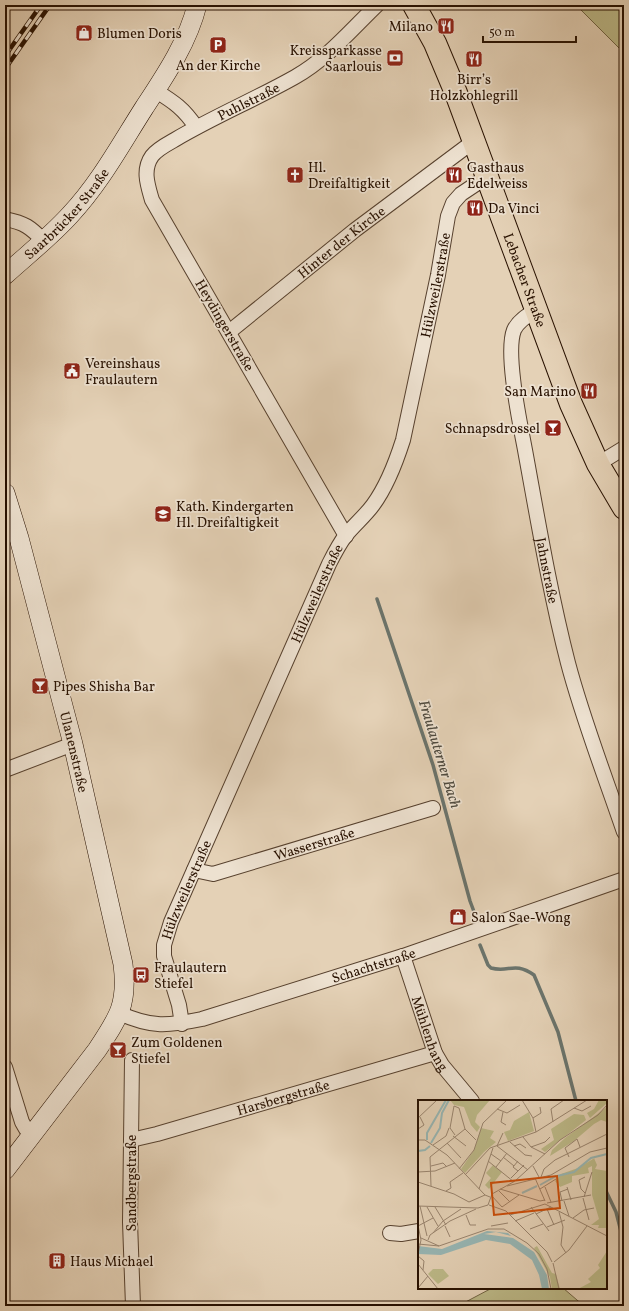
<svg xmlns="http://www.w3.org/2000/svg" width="629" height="1311" viewBox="0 0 629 1311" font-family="Vollkorn,serif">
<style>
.green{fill:#bcb988;stroke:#726544}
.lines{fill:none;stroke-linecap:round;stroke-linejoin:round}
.stream{stroke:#6b746c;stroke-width:3.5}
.street-casing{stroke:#57412e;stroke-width:16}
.secondary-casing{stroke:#281101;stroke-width:20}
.primary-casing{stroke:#281101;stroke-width:24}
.street{stroke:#ede1d0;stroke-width:14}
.secondary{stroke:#ede1d0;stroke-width:19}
.primary{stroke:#e4d1b6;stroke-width:22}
.rail-casing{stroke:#281101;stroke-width:4.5}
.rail{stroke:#ede1d0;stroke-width:3;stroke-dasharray:9;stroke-linecap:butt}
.labels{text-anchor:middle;stroke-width:3.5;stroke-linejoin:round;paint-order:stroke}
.poi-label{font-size:14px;fill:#281101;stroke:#ede1d0;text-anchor:start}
.street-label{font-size:14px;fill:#281101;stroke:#ede1d0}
.water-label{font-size:15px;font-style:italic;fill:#4f4b40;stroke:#ede1d0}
.inset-river{fill:none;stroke:#97b6b4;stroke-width:2}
.inset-road{fill:none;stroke:#99846e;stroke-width:1}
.view{fill:#cb4e0a;fill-opacity:0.15;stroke:#cb4e0a;stroke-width:2}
.inset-edge{fill:none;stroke:#281101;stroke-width:2}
</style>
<rect width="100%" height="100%" fill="#e4d1b6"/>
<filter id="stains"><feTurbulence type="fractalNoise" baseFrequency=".005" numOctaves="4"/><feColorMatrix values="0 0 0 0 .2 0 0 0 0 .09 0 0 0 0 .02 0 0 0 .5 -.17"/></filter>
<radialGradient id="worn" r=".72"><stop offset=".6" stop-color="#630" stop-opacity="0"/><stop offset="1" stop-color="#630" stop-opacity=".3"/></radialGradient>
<g class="green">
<path d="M 576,5 L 624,5 L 624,53 Z"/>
<path d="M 492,1288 L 563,1288 L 584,1306 L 458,1306 Z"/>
</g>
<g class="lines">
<g class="stream">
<path d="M 377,599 L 433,765 L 470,901 L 476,917"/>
<path d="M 480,945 L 488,965 L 491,968 C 509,973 514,961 534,975 L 558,1032 L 576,1101"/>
<path d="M 606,1191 L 616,1212 L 624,1243"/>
</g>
<g class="street-casing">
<g id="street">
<path d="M 156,91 C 174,102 184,109 196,127"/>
<path d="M 5,219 C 25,223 30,227 44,241"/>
<path id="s1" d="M 536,310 C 528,315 518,321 514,330 C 505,353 520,423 525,450 C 538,521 550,593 568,663 C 583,720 605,776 624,832"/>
<path id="s2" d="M 229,332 L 355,230 L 474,141"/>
<path d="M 598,464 L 624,448"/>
<path id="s3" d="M 346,536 L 152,200 C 148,186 142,170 152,156 C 157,149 169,143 176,139 C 215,116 256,99 295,77 C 327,59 351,30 377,5"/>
<path d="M 5,770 L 73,744"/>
<path id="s4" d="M 194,870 L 213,874 L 433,808"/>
<path id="s5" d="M 403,956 L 435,1053 L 442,1065 L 472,1101"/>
<path id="s6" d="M 119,1013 C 152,1028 168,1026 202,1019 L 403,956 L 624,879"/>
<path id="s7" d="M 182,1024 L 179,1005 L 164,956 L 164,945 L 171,922 L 329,564 C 334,554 339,544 346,535 C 355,524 365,516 373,505 C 387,486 396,462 403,440 L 438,275 L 448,216 L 453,203 L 461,194 L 488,176"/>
<path d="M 132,1060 L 130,1222 L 133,1306"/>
<path d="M 5,1067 L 22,1122 L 26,1129 L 32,1135"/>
<path id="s8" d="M 131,1140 L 157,1134 L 435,1053"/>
<path d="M 390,1233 L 401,1234 L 419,1231"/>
</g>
</g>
<g class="secondary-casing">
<g id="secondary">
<path id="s9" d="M 5,275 C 27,255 50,237 70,215 C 100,183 121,144 144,108 C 165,76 188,42 197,5"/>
<path id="s10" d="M 5,493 L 19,538 L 73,744 L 123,964 C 128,1004 119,1017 97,1050 L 5,1170"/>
</g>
</g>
<g class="primary-casing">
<g id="primary">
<path id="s11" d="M 414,5 L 435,43 L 456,93 L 571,404 L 598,464 L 624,508"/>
</g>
</g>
<use href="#street" class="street"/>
<use href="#secondary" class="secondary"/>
<use href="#primary" class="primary"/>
<g class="rail-casing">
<g id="rail">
<path d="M 5,56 L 41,5"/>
<path d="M 5,69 L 50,5"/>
</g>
</g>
<use href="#rail" class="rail"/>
</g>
<defs>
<g id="restaurant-square" transform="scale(0.9)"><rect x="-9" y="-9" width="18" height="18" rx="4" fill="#8f2418" stroke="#ede1d0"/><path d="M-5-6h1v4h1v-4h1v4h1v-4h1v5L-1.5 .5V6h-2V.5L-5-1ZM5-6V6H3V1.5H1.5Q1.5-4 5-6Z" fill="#fff"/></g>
<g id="shop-square" transform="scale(0.9)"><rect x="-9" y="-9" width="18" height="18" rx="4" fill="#8f2418" stroke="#ede1d0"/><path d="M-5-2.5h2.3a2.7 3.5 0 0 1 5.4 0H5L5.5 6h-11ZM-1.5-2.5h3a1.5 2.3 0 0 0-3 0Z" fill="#fff"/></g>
<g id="parking-square" transform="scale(0.9)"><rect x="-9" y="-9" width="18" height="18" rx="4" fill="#8f2418" stroke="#ede1d0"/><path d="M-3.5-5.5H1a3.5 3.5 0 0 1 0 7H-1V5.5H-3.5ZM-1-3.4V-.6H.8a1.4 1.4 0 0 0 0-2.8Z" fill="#fff"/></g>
<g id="bank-square" transform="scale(0.9)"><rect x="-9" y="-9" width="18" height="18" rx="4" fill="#8f2418" stroke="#ede1d0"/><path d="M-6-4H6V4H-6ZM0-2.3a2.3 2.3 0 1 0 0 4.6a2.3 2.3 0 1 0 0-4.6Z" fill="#fff"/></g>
<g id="church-square" transform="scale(0.9)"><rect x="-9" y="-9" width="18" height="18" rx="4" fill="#8f2418" stroke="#ede1d0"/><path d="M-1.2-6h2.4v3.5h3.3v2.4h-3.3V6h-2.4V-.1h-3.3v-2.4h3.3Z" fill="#fff"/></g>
<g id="civic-square" transform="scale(0.9)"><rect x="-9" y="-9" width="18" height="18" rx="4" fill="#8f2418" stroke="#ede1d0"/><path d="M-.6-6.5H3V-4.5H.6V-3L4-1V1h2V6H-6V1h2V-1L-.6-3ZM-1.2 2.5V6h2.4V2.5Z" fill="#fff"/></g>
<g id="bar-square" transform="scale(0.9)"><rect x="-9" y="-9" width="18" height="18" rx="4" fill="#8f2418" stroke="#ede1d0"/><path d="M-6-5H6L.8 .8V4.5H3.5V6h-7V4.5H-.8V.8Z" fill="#fff"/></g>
<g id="school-square" transform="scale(0.9)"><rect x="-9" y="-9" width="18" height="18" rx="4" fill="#8f2418" stroke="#ede1d0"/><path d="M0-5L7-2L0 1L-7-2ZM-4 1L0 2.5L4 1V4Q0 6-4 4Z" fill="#fff"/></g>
<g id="bus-square" transform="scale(0.9)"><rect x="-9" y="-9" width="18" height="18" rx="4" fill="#8f2418" stroke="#ede1d0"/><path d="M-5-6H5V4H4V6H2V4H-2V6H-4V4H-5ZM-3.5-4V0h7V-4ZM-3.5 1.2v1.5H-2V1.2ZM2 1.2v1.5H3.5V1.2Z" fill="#fff"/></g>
<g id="building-square" transform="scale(0.9)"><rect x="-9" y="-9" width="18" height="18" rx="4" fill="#8f2418" stroke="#ede1d0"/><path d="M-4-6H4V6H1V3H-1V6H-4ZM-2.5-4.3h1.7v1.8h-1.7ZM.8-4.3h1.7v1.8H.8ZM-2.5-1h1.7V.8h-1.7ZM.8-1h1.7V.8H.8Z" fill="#fff"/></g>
</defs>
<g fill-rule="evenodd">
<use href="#restaurant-square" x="446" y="26"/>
<use href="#shop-square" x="84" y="33"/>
<use href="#parking-square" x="218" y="45"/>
<use href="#bank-square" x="395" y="58"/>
<use href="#restaurant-square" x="474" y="59"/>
<use href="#church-square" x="295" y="175"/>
<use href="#restaurant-square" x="454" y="175"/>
<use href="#restaurant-square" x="475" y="208"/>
<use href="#civic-square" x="72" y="371"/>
<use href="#restaurant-square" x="589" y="391"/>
<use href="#bar-square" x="553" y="428"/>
<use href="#school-square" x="163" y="514"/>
<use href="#bar-square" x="40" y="686"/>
<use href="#shop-square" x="458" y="917"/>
<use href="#bus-square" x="141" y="975"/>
<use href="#bar-square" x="118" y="1050"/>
<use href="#building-square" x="57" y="1261"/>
</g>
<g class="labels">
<g class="poi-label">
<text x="433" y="31" text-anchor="end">Milano</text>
<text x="97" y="38">Blumen Doris</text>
<text x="382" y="55" text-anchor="end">Kreissparkasse<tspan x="382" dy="16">Saarlouis</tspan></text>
<text x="218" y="70" text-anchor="middle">An der Kirche</text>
<text x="474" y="84" text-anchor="middle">Birr’s<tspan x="474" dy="16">Holzkohlegrill</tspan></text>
<text x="308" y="172">Hl.<tspan x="308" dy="16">Dreifaltigkeit</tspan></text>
<text x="467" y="172">Gasthaus<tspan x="467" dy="16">Edelweiss</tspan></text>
<text x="488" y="213">Da Vinci</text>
<text x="85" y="368">Vereinshaus<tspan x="85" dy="16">Fraulautern</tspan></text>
<text x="576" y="396" text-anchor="end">San Marino</text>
<text x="540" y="433" text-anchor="end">Schnapsdrossel</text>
<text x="176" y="511">Kath. Kindergarten<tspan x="176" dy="16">Hl. Dreifaltigkeit</tspan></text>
<text x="53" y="691">Pipes Shisha Bar</text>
<text x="471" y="922">Salon Sae-Wong</text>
<text x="154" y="972">Fraulautern<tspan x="154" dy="16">Stiefel</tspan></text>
<text x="131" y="1047">Zum Goldenen<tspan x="131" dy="16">Stiefel</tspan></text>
<text x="70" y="1266">Haus Michael</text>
</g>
<g class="street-label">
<text dy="5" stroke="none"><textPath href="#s3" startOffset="545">Puhlstraße</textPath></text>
<text dy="5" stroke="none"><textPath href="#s9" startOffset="87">Saarbrücker Straße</textPath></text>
<text dy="5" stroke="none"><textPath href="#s2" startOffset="144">Hinter der Kirche</textPath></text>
<text dy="5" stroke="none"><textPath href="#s11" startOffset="297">Lebacher Straße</textPath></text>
<text dy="5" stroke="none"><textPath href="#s7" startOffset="801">Hülzweilerstraße</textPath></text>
<text transform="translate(225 325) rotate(60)" y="5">Heydingerstraße</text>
<text dy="5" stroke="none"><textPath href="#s1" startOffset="274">Jahnstraße</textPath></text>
<text dy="5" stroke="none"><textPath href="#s7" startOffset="465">Hülzweilerstraße</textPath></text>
<text dy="5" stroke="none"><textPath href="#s10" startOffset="268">Ulanenstraße</textPath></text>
<text dy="5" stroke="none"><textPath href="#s4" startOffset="125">Wasserstraße</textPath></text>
<text dy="5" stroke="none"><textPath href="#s7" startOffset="141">Hülzweilerstraße</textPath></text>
<text dy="5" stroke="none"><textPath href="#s6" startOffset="265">Schachtstraße</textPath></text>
<text dy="5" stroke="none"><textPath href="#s5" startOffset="82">Mühlenhang</textPath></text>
<text dy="5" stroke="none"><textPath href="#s8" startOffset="158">Harsbergstraße</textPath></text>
<text transform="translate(131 1183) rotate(-90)" y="5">Sandbergstraße</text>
</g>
<g class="water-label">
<text transform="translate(440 754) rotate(73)" y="5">Fraulauterner Bach</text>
</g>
</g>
<g transform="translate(418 1100)">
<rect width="189" height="189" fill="#e4d1b6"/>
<path d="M 32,0 L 72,0 L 59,15 L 57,22 L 62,27 L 59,32 L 53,25 L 46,7 L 36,5 ZM 181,0 L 189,0 L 189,3 L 172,18 L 169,13 L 176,9 ZM 189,7 L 189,22 L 183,20 L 176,24 L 156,41 L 132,56 L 134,50 L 147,38 ZM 111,12 L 116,31 L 90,41 L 86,32 L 92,30 L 96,21 ZM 156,14 L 166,15 L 168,20 L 127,52 L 123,49 L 136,40 L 133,29 ZM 63,28 L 76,31 L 72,38 L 78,42 L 66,52 L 47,73 L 43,69 L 56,50 ZM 180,56 L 176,58 L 179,65 L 177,69 L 189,71 L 189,128 L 180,128 L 181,125 L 173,125 L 181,119 L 174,95 L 174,66 L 170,68 L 171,73 L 154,76 L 154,82 L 142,87 L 137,81 L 143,74 L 160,68 ZM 75,65 L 84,72 L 71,89 L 67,85 L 73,78 L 68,73 ZM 119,146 L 134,173 L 138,174 L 142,189 L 134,189 L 132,177 L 116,148 ZM 189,151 L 189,189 L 160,189 L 173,182 L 170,179 L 182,168 L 180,165 ZM 15,169 L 25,169 L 31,176 L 20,184 L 10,174 Z" fill="#bcb988"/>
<path d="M 69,131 L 90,133 L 93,136 L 78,132 L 66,134 L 95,138 L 116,152 L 129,175 L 131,189 L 124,189 L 121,175 L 114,160 L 92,144 L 68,140 L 23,155 L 0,154 L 0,146 L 24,149 Z" fill="#97b6b4"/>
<path class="inset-river" d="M 9,40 L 9,33 L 28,0M 13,43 L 22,28 L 24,13 L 31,0M 0,51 L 7,50 L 12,46M 139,76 L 156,72 L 173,58 L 189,54M 122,85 L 138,76M 104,93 L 119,86"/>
<path class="inset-road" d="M 104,0 L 115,18 L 118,32M 156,8 L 164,11 L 173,6M 79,9 L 89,13 L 102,5M 85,12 L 83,22 L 88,25M 0,18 L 19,0M 115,18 L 123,13 L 122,7M 135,22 L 133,9 L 146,0M 0,29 L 6,25 L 2,17M 85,33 L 79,46 L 110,70M 37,35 L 32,28 L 36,6 L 41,8 L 47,29 L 58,40M 35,36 L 48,46M 105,37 L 113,47 L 127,54M 0,40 L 7,40 L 29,55 L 67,95M 92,42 L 107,55 L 114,56M 29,43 L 43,58M 15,45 L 28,36 L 31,28M 96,46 L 102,44 L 108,48M 113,47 L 127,42 L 132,37M 73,54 L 83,61M 85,57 L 96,66M 151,57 L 147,48 L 159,39 L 162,47M 70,61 L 96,82M 13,66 L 25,63 L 29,67M 115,66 L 121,77M 78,67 L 89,53M 41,69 L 56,50 L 65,23 L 89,0M 100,71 L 95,67 L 100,61M 0,72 L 17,71 L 37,63M 47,75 L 72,48 L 118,32 L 169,0M 123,77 L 126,69 L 137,60 L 189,34M 93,78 L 106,65M 117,78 L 127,101M 0,82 L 36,94 L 51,102 L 67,95 L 72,97M 13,86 L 12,57 L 47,29M 89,86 L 133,75 L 172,52 L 189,48M 127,87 L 133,102M 149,87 L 153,100M 61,89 L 75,48M 82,89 L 122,101 L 127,100M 122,89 L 138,79M 28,91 L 33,88 L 32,82 L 45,73M 81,91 L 92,102M 167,93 L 163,89 L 161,80 L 167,77M 73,95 L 84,107 L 101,95M 166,97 L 174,72M 165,98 L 171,120M 144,101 L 142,92 L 150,89M 146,101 L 151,116M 129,103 L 173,95M 127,104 L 189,136M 71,105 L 88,111 L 129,152 L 134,162M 0,106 L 60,108 L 70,105 L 74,94 L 97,81 L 142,40 L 180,15 L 189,5M 2,106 L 9,136M 9,107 L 20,126M 17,107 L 28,125M 113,107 L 131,131M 129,109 L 136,125M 141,112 L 145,127 L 143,145 L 148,153M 118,114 L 133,107M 48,115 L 52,125 L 58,125M 92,115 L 127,104M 155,118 L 166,110 L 176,108M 97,121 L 116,113M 0,125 L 3,140 L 0,154M 0,126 L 15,118M 27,126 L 32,137M 73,126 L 90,123M 129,127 L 147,120M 112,129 L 125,124M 15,133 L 25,121 L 43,109M 3,138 L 21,146M 10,140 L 12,135 L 32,121 L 58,109M 0,144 L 21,146 L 70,129 L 86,129 L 109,143 L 121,154 L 129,169 L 133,189M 0,156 L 6,161 L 5,170M 136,162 L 151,150 L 169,126M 135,163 L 141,189M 0,164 L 20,189M 0,188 L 10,176"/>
<path class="view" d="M 139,76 L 142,108 L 76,115 L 73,83 Z"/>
<rect width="189" height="189" class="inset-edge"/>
</g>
<rect width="629" height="1311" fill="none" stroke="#e4d1b6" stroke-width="20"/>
<rect x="6" y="6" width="617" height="1299" fill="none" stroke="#281101" stroke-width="2"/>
<rect x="10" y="10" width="609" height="1291" fill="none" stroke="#281101"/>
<path d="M483 36v6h93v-6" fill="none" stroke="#281101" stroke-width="2"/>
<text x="489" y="36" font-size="12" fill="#281101" stroke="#ede1d0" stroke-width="3" paint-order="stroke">50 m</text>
<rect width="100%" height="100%" filter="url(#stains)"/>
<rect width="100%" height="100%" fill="url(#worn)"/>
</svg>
